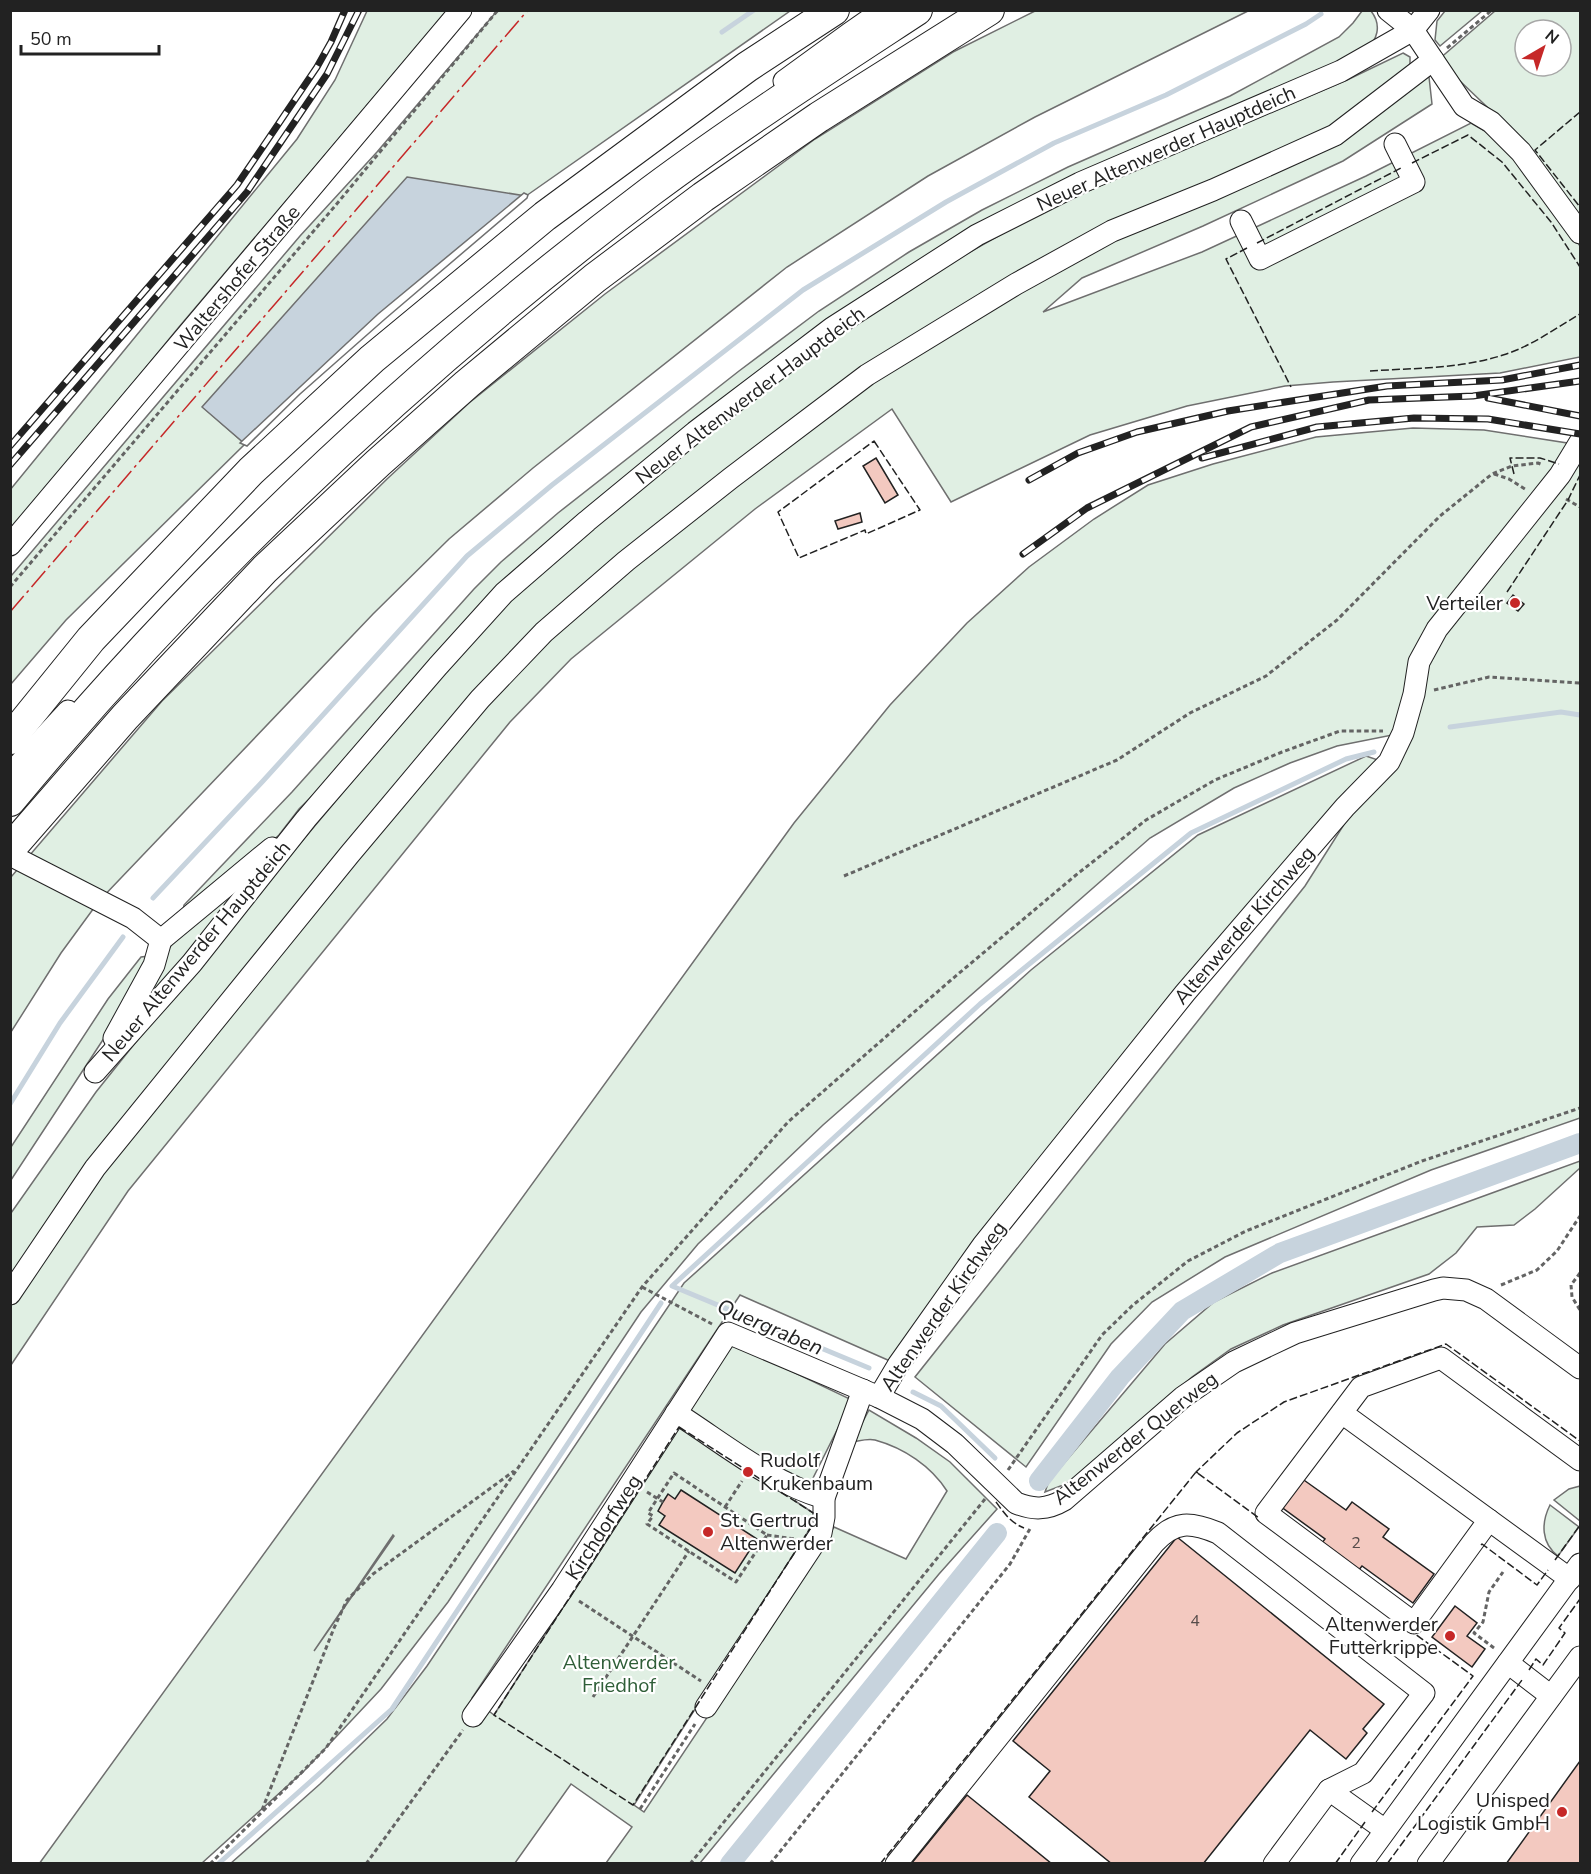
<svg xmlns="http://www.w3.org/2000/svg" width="1591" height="1874" viewBox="0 0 1591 1874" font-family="'Nunito Sans',sans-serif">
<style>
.green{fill:#e0efe3;stroke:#6f6f6f;stroke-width:1.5;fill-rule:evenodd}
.water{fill:#c7d3dd;stroke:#6f6f6f;stroke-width:1.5}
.pier{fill:#fff;stroke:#6f6f6f;stroke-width:1.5}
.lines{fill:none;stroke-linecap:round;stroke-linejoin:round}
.stream{stroke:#c7d3dd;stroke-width:5}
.canal{stroke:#c7d3dd;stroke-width:20}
.building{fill:#f3c9c0;stroke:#222;stroke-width:1.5}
.minor-casing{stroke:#222;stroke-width:23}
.highway-casing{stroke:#222;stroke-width:32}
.path{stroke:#646464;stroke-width:3;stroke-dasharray:4.5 3;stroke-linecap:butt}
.minor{stroke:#fff;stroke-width:21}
.highway{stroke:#fff;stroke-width:30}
.rail-casing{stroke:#222;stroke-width:7}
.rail{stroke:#fff;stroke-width:4.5;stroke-dasharray:14;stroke-linecap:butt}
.fence{stroke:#222;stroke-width:1.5;stroke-dasharray:8 3;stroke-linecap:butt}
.power{stroke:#c62828;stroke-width:1.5;stroke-dasharray:21 4.5 3 4.5;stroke-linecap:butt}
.poi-dot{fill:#c62828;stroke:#fff;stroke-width:2}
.labels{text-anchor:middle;stroke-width:4.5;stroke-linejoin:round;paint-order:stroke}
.number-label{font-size:16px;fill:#564c4a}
.street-label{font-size:20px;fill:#222;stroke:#fff}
.poi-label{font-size:20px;fill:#222;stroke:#fff;text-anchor:end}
.park-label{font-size:20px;fill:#2f5e38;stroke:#fff}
.water-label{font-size:21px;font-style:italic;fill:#222;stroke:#fff}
</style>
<rect width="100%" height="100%" fill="#fff"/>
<g class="green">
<path d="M 367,11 L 447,11 L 179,327 L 11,532 L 10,490 L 297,139 L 335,80 Z"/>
<path d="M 497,11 L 790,11 L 526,196 L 203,407 L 245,444 L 66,620 L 11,684 L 11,576 L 300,236 L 377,152 Z"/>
<path d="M 1035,11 L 1248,11 L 1035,117 L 928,176 L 787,267 L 533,468 L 449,539 L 373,614 L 99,901 L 61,953 L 11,1032 L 11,877 L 162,701 L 387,479 L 469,403 L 605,294 L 815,139 L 953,52 Z"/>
<path d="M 1362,11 L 1371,11 C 1382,25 1378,41 1364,51 L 1035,197 L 587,508 L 346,763 L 299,809 L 279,835 L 251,860 L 183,910 L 184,905 L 292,792 L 474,589 L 501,562 L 558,513 L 739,371 L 819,311 L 909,252 L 982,210 L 1068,167 L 1230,96 L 1339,37 L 1353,23 Z"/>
<path d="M 1445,11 L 1445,10 L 1482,11 L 1440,46 L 1435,40 L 1437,21 Z"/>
<path d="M 1495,11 L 1580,11 L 1580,217 L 1507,126 L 1438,60 ZM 1525,30 L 1561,30 L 1561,66 L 1525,66 Z"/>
<path d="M 1403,53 L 1410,57 L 1410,65 L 1331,131 L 976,301 L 551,621 L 11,1287 L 11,1213 L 96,1092 L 183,983 L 475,635 L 547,565 L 637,489 L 846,329 L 954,261 L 1030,218 L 1125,174 L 1347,80 Z"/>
<path d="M 1428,68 L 1432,104 L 1343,161 L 1203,226 L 1082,278 L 1043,312 L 1202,252 L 1366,176 L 1471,123 L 1502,141 L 1561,217 L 1580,246 L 1580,357 L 1500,373 L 1333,382 L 1285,386 L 1187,406 L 1090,435 L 951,502 L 892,409 L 755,509 L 571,659 L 510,722 L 128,1191 L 11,1365 L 11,1294 L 95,1168 L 480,699 L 731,478 L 1016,284 L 1335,135 Z"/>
<path d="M 1413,428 L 1484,430 L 1580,445 L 1580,1118 L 1431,1170 L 1225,1257 L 1152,1302 L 1111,1344 L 1026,1467 L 915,1377 L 1305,886 L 1402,733 L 1337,746 L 1290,763 L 1234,788 L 1150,838 L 823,1125 L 698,1244 L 641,1312 L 448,1602 L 381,1689 L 304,1771 L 202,1863 L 39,1864 L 794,823 L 890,705 L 967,623 L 1029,567 L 1094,519 L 1148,485 L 1213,464 L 1316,437 ZM 393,1535 L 394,1536 L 314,1651 Z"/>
<path d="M 1366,756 L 1378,760 L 890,1361 L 740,1295 L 472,1698 L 494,1715 L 732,1343 L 852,1400 L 812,1480 L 795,1501 L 818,1516 L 634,1805 L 644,1812 L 834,1527 L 906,1559 L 947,1491 C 931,1466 904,1448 875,1440 C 868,1438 859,1441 852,1442 L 869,1410 L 916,1438 L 950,1462 L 997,1509 L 939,1574 L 700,1863 L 606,1863 L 632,1827 L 571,1784 L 515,1863 L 230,1864 L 320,1784 L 387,1719 L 427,1666 L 684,1283 L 1031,970 L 1198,835 Z"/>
<path d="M 248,877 L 129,1025 L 167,951 L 176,939 Z"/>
<path d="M 150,956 L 112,1026 L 11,1180 L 11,1147 L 108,999 L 141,957 Z"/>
<path d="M 1580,1161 L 1580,1168 L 1535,1209 L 1514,1225 L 1477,1227 L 1456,1253 L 1429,1274 L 1283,1325 L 1231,1349 L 1192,1377 L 1071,1482 L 1045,1492 L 1049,1481 L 1165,1344 L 1214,1302 L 1272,1273 Z"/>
<path d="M 1580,1486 L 1580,1521 L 1554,1500 L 1569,1489 Z"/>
<path d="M 1550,1505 L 1579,1527 L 1558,1556 C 1541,1543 1541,1523 1550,1505 Z"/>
</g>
<path class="water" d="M 407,177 L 526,196 L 383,317 L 245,444 L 202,407 Z"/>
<path class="pier" d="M 524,193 L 528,195 L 527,198 L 385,319 L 300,394 L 247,446 L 240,443 L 378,314 Z"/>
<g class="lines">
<g class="stream">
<path d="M 722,32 L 754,10"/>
<path d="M 1450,727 L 1561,712 L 1580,715"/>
<path d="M 153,898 L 263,781 L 467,556 L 552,485 L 803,290 L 946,202 L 1054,143 L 1166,95 L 1306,24 L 1321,14"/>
<path d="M 10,1104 L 60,1023 L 123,937"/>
<path d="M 869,1368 L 672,1286 L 980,1004 L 1191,833 L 1346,759 L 1374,752"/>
<path d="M 913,1392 L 941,1406 L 995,1458"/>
<path d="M 218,1864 L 392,1709 L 661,1303"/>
</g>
<g class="canal">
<path d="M 1039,1481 L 1120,1377 L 1182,1311 L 1280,1253 L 1580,1143"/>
<path d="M 730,1864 L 997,1533"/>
</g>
</g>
<g class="building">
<path d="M 876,458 L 898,495 L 885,503 L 863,466 Z"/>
<path d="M 860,513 L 862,522 L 838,529 L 835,521 Z"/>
<path d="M 1513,595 L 1524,604 L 1518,611 L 1507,603 Z"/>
<path d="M 1301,1478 L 1346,1510 L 1352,1502 L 1389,1529 L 1383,1537 L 1434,1574 L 1413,1603 L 1362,1566 L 1358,1571 L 1321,1544 L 1325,1539 L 1280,1506 Z"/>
<path d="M 681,1490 L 757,1539 L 735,1573 L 659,1525 L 665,1516 L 658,1511 L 663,1502 L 668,1494 L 675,1499 Z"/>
<path d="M 1177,1537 L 1384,1704 L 1363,1729 L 1367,1733 L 1346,1759 L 1310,1730 L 1203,1864 L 1112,1864 L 1029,1797 L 1050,1771 L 1013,1741 Z"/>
<path d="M 1455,1606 L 1477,1623 L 1467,1636 L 1485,1649 L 1472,1667 L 1432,1637 Z"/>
<path d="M 1580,1761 L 1580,1864 L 1506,1864 Z"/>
<path d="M 967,1795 L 1052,1864 L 911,1864 Z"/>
</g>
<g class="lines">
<g class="minor-casing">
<g id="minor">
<path d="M 1429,10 L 1413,30 L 1464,106 L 1491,122 L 1521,152 L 1580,233"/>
<path d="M 784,81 L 850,33 L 883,10"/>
<path d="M 1241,221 L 1260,259 L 1414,182 L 1395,144"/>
<path d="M 10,545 L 461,10"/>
<path d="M 10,774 L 68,711"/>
<path d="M 10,855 L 133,918 L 161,940"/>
<path d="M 114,1038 L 154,965 L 161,940 L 272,848"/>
<path d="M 95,1072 L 192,963 L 306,819 L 438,666 L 504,593 L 587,521 L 695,432 L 832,328 L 977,235 L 1080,183 L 1341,71 L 1413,30 L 1388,10"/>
<path d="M 10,1294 L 95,1168 L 349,855 L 480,699 L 544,632 L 626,561 L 731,478 L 867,375 L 1016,284 L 1112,231 L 1213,190 L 1335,135 L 1433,60"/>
<path d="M 879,1397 L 898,1365 L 983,1245 L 1185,993 L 1345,807 L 1389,762 L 1403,733 L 1414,694 L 1419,662 L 1437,629 L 1560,475 L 1580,442"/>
<path d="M 676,1413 C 723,1443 770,1482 824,1498"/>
<path d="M 1342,1413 L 1570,1579"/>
<path d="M 1489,1520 L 1414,1623 L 1266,1513 L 1361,1387 L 1441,1358 L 1580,1460"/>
<path d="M 1508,1663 L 1551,1696"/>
<path d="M 706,1707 L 821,1533 L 824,1517 L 824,1498 L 863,1390"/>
<path d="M 473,1716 L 562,1590 L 728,1333 L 879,1397 L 922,1419 L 955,1444 L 1016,1503 C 1033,1510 1047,1510 1064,1500 L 1183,1397 L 1234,1362 L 1295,1333 L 1434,1290 L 1443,1288 L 1466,1290 L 1486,1299 L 1580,1368"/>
<path d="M 896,1864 L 1154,1543 C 1175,1520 1191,1522 1218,1533 L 1424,1693 L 1363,1773 L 1329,1790"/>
<path d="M 1274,1864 L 1329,1790 L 1385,1830"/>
<path d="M 1361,1864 L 1580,1564"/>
<path d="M 1428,1864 L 1580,1657"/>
</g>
</g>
<g class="highway-casing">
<g id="highway">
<path d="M 10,739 L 91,639 L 251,471 L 372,359 L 545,216 L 747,67 L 834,10"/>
<path d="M 10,801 C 199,573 415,369 651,191 C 737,127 827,69 917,10"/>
<path d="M 10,849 L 125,717 L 265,569 L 378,463 L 467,384 L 595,278 L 703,197 L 819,117 L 989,10"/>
</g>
</g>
<g class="path">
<path d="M 1447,48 L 1492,10"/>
<path d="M 1494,474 L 1509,479 L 1525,489"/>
<path d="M 1566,499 L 1580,507"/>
<path d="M 10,587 L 335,206 L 498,10"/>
<path d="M 1434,690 L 1489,677 L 1580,683"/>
<path d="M 844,876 L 1117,760 L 1190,713 L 1266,676 L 1337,620 L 1440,516 L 1492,474 L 1512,466 L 1538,463 L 1543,465"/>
<path d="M 1580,1273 L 1571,1285 L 1572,1297 L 1580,1310"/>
<path d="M 1501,1285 L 1537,1270 L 1557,1251 L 1580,1216"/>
<path d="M 642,1287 L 712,1324"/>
<path d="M 1008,1470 L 1102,1335 L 1133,1305 L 1188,1261 L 1246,1231 L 1422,1161 L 1580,1108"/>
<path d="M 674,1473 L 767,1535 L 736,1582 L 647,1524 L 653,1516 L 648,1513 Z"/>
<path d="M 647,1492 L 663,1502"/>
<path d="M 725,1507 L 742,1481"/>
<path d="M 767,1535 L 795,1539"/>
<path d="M 579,1601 L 701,1681"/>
<path d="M 1494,1648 L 1474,1633 L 1483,1622 L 1489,1592 L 1503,1572"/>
<path d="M 593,1697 L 689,1551"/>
<path d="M 640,1809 L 695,1724"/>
<path d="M 262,1810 L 334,1628 L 347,1600 L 373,1574 L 514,1471"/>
<path d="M 210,1864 L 326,1748 L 642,1287 L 788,1122 L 951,980 L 1076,875 L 1146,820 L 1215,780 L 1282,752 L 1340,731 L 1383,731"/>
<path d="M 366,1864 L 463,1730"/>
<path d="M 690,1864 L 985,1499"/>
<path d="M 770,1864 L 1010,1564 L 1031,1527"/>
</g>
<use href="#minor" class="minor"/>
<use href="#highway" class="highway"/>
<g class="rail-casing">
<g id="rail">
<path d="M 1488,398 L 1580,416"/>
<path d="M 10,446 L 237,185 L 317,67 L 331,42 L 345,10"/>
<path d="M 1202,458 L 1317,427 L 1414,418 L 1488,419 L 1580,434"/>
<path d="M 10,465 L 247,192 L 327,74 L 359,10"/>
<path d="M 1029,480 L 1078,453 L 1137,432 L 1228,411 L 1387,386 L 1502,380 L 1580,365"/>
<path d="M 1023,554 L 1087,508 L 1251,427 L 1369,400 L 1473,396 L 1580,381"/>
</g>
</g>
<use href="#rail" class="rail"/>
<g class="fence">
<path d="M 1580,112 L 1535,150 L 1580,207"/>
<path d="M 1412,163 L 1468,135 L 1502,162 L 1551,222 L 1580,267"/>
<path d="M 1257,243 L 1401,168"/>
<path d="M 1247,248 L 1226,259 L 1291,387"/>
<path d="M 1370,371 C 1414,368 1460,369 1503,355 C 1530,347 1556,328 1580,314"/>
<path d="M 874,441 L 920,510 L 866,534 L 865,530 L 799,558 L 778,512 Z"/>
<path d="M 1514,474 L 1510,458 L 1540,458 L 1559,464"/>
<path d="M 1507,592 L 1568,500 L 1580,475"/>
<path d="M 679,1427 L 818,1516 L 633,1805 L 494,1715 Z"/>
<path d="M 1198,1473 L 1196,1472 L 1237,1433 L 1284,1402 L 1446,1344 L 1580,1441"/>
<path d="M 996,1502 C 1004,1513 1011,1523 1024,1528"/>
<path d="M 1481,1545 L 1482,1544 L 1537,1585 L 1548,1570"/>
<path d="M 1555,1560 L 1580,1525"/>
<path d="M 1529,1670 L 1536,1659 L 1543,1665 L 1565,1633 L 1559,1628 L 1580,1599"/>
<path d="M 1372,1812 L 1473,1676 L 1411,1631"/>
<path d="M 880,1864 L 1196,1472 L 1259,1518"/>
<path d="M 1335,1864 L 1365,1822"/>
<path d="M 1387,1864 L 1522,1680"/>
</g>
<path class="power" d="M 10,612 L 528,10"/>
</g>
<g class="poi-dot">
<circle cx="1515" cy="603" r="6"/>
<circle cx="748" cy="1472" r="6"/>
<circle cx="708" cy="1532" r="6"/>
<circle cx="1450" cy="1636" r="6"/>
<circle cx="1562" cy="1812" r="6"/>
</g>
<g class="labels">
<g class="number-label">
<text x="1356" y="1548">2</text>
<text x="1195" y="1626">4</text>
</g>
<g class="street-label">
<text transform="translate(1166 148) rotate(-24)" y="7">Neuer Altenwerder Hauptdeich</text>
<text transform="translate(237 278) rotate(-50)" y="7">Waltershofer Straße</text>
<text transform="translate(750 395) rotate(-37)" y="7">Neuer Altenwerder Hauptdeich</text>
<text transform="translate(1244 925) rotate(-49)" y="7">Altenwerder Kirchweg</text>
<text transform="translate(196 951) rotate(-50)" y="7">Neuer Altenwerder Hauptdeich</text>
<text transform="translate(943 1306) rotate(-55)" y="7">Altenwerder Kirchweg</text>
<text transform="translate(1135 1438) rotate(-38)" y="7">Altenwerder Querweg</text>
<text transform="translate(603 1527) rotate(-57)" y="7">Kirchdorfweg</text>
</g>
<g class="poi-label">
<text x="1503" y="610">Verteiler</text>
<text x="760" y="1467" text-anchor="start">Rudolf<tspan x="760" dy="23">Krukenbaum</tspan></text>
<text x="720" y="1527" text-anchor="start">St. Gertrud<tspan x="720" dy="23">Altenwerder</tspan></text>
<text x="1438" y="1631">Altenwerder<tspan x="1438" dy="23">Futterkrippe</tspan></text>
<text x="1550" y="1807">Unisped<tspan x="1550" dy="23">Logistik GmbH</tspan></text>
</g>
<g class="park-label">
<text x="619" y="1669">Altenwerder<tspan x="619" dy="23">Friedhof</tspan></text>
</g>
<g class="water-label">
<text transform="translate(770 1327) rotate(23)" y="7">Quergraben</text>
</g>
</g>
<rect width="1591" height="1874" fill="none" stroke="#222222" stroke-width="24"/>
<g transform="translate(1543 48) rotate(39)"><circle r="28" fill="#ffffff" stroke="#a7a7a7" stroke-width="1.5"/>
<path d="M0-4.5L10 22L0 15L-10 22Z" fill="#c62828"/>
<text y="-9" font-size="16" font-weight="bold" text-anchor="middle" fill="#222222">N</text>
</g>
<path d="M21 45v9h138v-9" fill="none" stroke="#222222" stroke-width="3"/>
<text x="30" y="45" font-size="18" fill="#222222" stroke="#ffffff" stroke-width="4.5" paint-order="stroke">50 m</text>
</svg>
